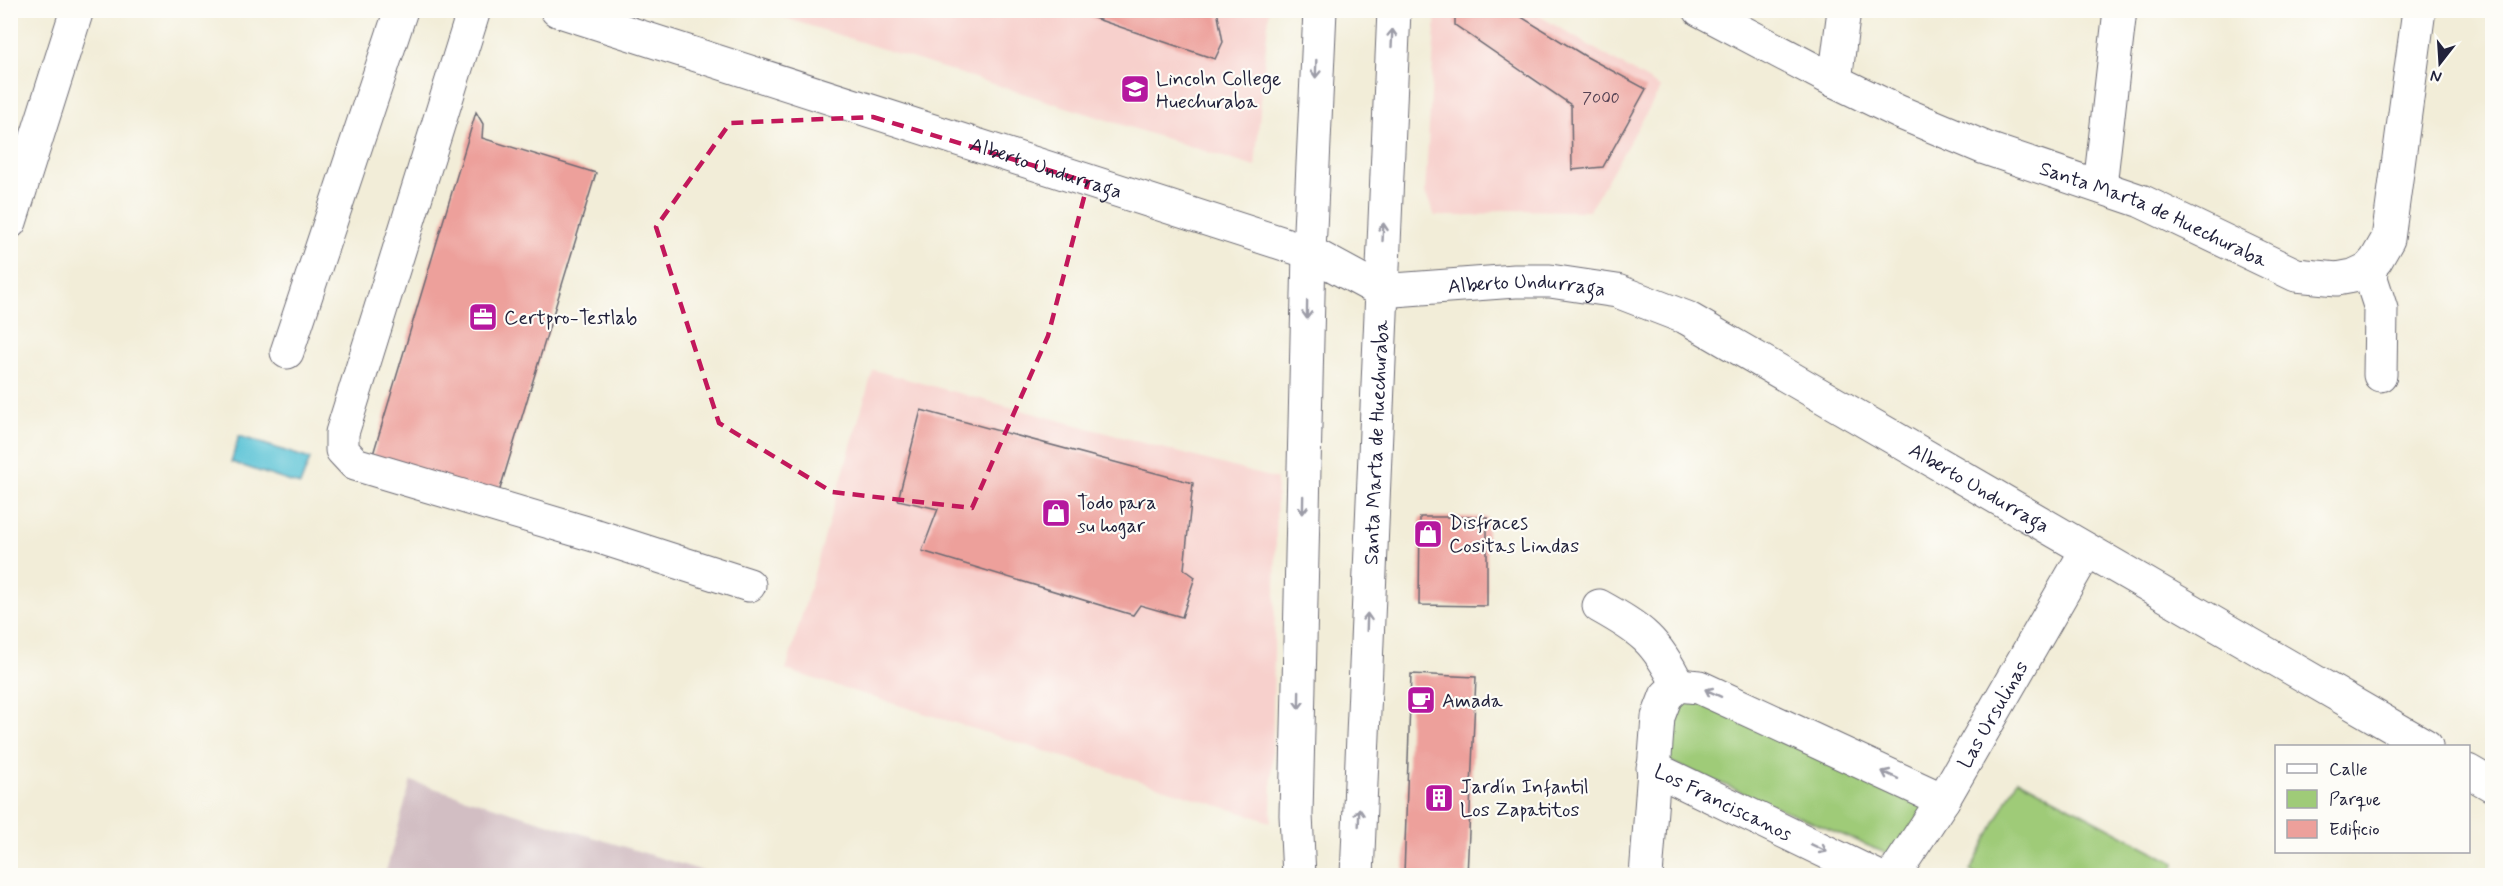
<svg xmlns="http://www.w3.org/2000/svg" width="2503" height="886" viewBox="0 0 2503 886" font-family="Mynerve,sans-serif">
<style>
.built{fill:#f7d0cc}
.industrial{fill:#d2bec3}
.green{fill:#9fcb78;stroke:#60765a;stroke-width:1.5}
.water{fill:#5ac3d6;stroke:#3e7288;stroke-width:1.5}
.building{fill:#eda09b}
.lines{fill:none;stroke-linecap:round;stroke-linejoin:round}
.minor-casing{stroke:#6b6972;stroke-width:35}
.minor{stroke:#fff;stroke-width:33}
.oneway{stroke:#9c9ca7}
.marked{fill:none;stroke:#c2185b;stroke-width:4.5;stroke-dasharray:12 8;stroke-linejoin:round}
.labels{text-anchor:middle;stroke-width:4.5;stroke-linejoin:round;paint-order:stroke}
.number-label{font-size:16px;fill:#554253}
.poi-label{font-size:20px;fill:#22223b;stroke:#fdfcf7;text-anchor:start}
.street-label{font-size:20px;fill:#22223b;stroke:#fdfcf7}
</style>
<rect width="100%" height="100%" fill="#fdfcf7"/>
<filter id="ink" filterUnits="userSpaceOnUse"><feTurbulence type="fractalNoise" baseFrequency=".0167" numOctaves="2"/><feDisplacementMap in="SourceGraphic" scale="12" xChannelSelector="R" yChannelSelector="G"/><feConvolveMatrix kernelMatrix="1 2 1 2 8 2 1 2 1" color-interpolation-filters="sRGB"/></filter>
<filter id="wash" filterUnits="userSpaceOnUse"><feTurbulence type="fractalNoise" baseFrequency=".008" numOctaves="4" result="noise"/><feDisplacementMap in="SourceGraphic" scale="24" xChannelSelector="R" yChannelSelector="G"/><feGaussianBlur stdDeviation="1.35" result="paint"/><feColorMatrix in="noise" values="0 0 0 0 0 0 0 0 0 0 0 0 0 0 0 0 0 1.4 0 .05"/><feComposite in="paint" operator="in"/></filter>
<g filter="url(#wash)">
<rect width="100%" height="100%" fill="#f2edd8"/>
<g class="built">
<path d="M 763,11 L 1269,11 L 1255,167 Z"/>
<path d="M 1436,11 L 1531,11 L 1661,88 L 1589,211 L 1500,210 L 1477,216 L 1435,216 L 1425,193 Z"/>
<path d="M 873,370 L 1277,479 L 1271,822 L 786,670 Z"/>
</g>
<path class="industrial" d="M 411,781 L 716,875 L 385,875 Z"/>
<g class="green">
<path d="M 1710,694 L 1937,796 L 1897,858 L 1666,760 L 1677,697 Z"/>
<path d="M 2018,779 L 2175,863 L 2169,875 L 1978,876 L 1970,871 Z"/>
</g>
<path class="water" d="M 239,436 L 310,459 L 300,485 L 231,462 Z"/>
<g id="blocks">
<g class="building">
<path d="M 1070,10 L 1217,10 L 1223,42 L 1215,59 Z"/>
<path d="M 1455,10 L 1510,10 L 1585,56 L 1646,89 L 1603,167 L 1572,170 L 1571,105 L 1455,25 Z"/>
<path d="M 476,112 L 483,124 L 482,138 L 596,173 L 497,499 L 371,461 Z"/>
<path d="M 921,410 L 1193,483 L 1184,569 L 1195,577 L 1182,617 L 1140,605 L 1133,615 L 922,551 L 938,509 L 898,500 Z"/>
<path d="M 1420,517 L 1487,517 L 1487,606 L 1419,605 Z"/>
<path d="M 1411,674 L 1476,677 L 1467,876 L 1404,874 Z"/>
</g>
</g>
</g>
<g filter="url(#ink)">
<use href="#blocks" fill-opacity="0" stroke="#6b6972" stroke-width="1.5"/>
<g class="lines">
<g class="minor-casing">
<g id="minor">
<path d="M 474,10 L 342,433 L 342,450 L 355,464 L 597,536 L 749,585"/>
<path id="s1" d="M 557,10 L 1309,252 L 1381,291 L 1515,281 L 1550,281 L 1617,291 L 1687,318 L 2426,746"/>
<path id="s2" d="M 1700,10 L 1835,81 L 1899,112 L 1985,148 L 2141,201 L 2296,275 L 2337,279 L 2353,276 L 2368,269 L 2376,260 L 2388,239 L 2419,10"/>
<path d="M 1835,81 L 1844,10"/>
<path d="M 2100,186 L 2120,10"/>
<path d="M 10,222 L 77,10"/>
<path d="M 2368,269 L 2381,309 L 2380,375"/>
<path d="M 287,352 L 401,10"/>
<path d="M 1599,606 C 1642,630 1656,640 1678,685"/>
<path id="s3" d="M 1653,768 L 1876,876"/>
<path d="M 2468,771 L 2492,785"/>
<path d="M 1299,876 L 1296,815 L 1309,252 L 1320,10"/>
<path id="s4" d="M 1357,876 L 1394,10"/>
<path d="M 1646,876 L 1658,717 L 1666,696 L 1678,685 L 1699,687 L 1943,800"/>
<path id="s5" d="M 1893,876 L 1943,800 L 2087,550"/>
</g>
</g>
<use href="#minor" class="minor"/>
</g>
<defs><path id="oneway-shaft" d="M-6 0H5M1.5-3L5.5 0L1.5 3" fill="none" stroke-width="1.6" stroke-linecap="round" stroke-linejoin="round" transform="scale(1.5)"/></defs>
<g class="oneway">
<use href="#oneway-shaft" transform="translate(1392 38) rotate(-87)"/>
<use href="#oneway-shaft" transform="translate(1316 69) rotate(92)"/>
<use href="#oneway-shaft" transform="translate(1383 232) rotate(-87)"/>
<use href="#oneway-shaft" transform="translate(1307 310) rotate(91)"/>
<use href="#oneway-shaft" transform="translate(1303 505) rotate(91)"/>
<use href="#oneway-shaft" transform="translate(1367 622) rotate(-88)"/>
<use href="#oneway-shaft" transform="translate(1713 693) rotate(-155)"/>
<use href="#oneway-shaft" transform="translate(1299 700) rotate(91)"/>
<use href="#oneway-shaft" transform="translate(1890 775) rotate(-155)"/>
<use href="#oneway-shaft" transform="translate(1359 817) rotate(-88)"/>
<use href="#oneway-shaft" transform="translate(1819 848) rotate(26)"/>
</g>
</g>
<path class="marked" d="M 873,117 L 1088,182 L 1048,336 L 972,508 L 832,492 L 719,423 L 656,227 L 730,123 Z"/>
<defs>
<g id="school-square" transform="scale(1.5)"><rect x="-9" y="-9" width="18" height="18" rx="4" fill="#b5179e" stroke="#fdfcf7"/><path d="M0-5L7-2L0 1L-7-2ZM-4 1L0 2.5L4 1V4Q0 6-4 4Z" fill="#fff"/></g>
<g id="office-square" transform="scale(1.5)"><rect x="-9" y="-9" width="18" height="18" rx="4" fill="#b5179e" stroke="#fdfcf7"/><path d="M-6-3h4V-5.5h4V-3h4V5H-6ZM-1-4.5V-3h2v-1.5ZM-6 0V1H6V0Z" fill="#fff"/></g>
<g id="shop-square" transform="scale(1.5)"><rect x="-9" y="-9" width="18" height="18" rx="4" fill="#b5179e" stroke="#fdfcf7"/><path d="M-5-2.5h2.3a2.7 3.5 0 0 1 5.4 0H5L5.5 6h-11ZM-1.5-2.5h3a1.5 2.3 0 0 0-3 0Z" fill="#fff"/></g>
<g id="cafe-square" transform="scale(1.5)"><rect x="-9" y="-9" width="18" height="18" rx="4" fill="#b5179e" stroke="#fdfcf7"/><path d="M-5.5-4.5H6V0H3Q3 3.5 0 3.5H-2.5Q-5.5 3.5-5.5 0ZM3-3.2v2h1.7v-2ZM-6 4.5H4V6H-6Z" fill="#fff"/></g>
<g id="building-square" transform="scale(1.5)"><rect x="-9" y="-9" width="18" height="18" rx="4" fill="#b5179e" stroke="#fdfcf7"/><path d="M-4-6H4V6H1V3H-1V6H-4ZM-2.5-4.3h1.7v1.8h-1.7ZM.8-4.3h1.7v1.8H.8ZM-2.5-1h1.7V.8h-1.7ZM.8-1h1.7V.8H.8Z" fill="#fff"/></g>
</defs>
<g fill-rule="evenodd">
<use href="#school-square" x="1135" y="89"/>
<use href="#office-square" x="483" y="317"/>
<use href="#shop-square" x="1056" y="513"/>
<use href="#shop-square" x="1428" y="534"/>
<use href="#cafe-square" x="1421" y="700"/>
<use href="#building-square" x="1439" y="798"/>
</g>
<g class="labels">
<g class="number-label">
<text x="1601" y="103">7000</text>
</g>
<g class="poi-label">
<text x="1156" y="85">Lincoln College<tspan x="1156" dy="23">Huechuraba</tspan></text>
<text x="504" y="324">Certpro-Testlab</text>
<text x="1077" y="509">Todo para<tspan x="1077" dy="23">su hogar</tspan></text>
<text x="1449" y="529">Disfraces<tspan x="1449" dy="23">Cositas Lindas</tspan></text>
<text x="1442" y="707">Amada</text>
<text x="1460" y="793">Jardín Infantil<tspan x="1460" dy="23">Los Zapatitos</tspan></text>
</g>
<g class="street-label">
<text dy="7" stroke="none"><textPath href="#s1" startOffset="514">Alberto Undurraga</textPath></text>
<text dy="7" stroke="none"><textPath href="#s2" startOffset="498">Santa Marta de Huechuraba</textPath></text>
<text dy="7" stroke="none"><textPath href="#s1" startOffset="1018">Alberto Undurraga</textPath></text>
<text dy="7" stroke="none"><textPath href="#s4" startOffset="434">Santa Marta de Huechuraba</textPath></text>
<text dy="7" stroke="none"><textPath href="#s1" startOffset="1522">Alberto Undurraga</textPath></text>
<text dy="7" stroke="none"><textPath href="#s5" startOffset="190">Las Ursulinas</textPath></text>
<text dy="7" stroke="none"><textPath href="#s3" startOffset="78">Los Franciscanos</textPath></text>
</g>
</g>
<rect width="2503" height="886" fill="none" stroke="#fdfcf7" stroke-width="36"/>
<rect x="2275" y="745" width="195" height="108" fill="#fdfcf7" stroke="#a5a5ac" stroke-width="1.5"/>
<rect x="2287" y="764" width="30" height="9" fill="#ffffff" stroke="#a5a5ac" stroke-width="1.5"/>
<text x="2329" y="775" font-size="18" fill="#22223b">Calle</text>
<rect x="2287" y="790" width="30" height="18" fill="#9fcb78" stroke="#a5a5ac" stroke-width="1.5"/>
<text x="2329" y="805" font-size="18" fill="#22223b">Parque</text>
<rect x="2287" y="820" width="30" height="18" fill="#eda09b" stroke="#a5a5ac" stroke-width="1.5"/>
<text x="2329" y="835" font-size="18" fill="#22223b">Edificio</text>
<g transform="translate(2440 63) rotate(197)" stroke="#fdfcf7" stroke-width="4.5" paint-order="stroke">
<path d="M0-4.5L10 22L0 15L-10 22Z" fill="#22223b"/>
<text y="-9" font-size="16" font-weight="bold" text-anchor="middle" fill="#22223b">N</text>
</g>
</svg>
